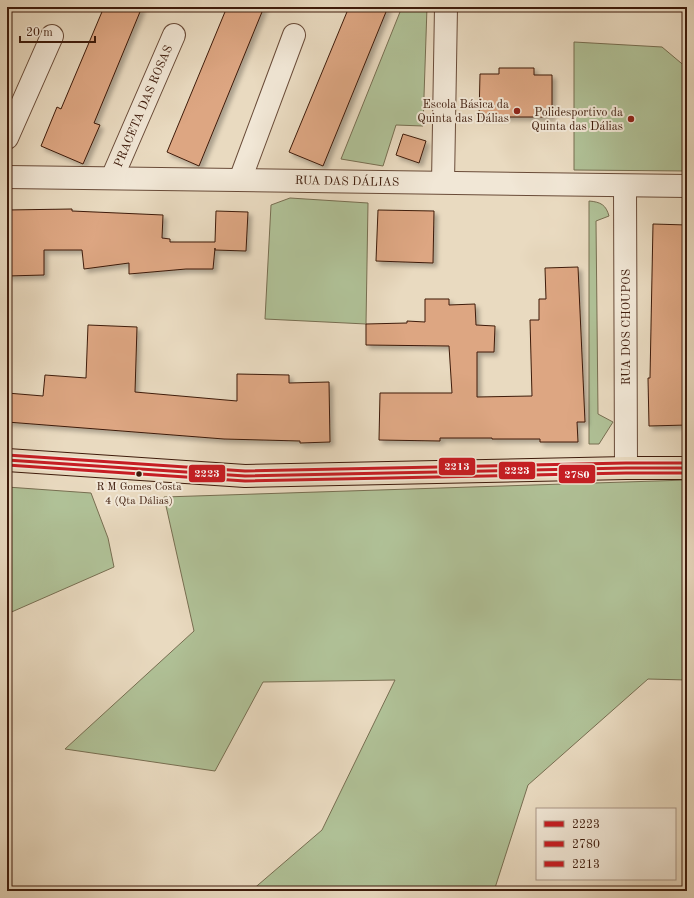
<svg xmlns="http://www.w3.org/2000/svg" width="694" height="898" viewBox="0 0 694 898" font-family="'Old Standard TT',serif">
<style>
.green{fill:#b0c197;stroke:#776e51}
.building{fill:#dda682;stroke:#3e1b0b;filter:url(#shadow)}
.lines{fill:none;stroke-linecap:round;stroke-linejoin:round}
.minor-casing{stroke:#694b38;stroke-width:24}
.major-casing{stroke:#3e1b0b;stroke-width:24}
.minor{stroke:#f1e7d6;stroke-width:22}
.major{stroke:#e9dac0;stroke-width:22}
.bus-1-casing{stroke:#f1e7d6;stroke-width:6}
.bus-2-casing{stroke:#f1e7d6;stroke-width:6}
.bus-3-casing{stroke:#f1e7d6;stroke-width:6}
.bus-1{stroke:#c61d23;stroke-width:3}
.bus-2{stroke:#c61d23;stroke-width:3}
.bus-3{stroke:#c61d23;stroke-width:3}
.poi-dot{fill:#8f2418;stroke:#f1e7d6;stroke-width:1.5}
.bus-dot{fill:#3e1b0b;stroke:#f1e7d6;stroke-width:1.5}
.labels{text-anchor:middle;stroke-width:4;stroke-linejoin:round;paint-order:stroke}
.bus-label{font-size:11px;fill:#3e1b0b;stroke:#f1e7d6}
.poi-label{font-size:12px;fill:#3e1b0b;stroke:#f1e7d6;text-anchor:end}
.street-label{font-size:12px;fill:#3e1b0b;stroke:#f1e7d6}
.line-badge{stroke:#f1e7d6;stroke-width:1.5}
.badge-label{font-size:11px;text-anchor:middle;font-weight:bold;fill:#fff}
</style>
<defs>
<filter id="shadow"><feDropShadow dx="3.5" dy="3.5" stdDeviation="2" flood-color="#0004"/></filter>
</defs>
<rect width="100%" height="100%" fill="#e9dac0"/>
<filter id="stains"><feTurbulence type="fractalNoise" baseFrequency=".005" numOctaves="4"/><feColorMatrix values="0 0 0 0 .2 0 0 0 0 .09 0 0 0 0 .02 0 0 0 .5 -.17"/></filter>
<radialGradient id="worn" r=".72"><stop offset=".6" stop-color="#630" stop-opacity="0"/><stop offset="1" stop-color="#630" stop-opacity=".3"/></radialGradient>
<g class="green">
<path d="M 402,7 L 427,7 L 423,126 L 396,125 L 383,166 L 341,159 Z"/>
<path d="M 574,42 L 662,47 L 687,68 L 687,171 L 574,170 Z"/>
<path d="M 290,198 L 368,203 L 366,324 L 265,319 L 271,205 Z"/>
<path d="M 589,201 C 601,202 606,205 609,216 L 596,221 L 598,414 L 613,422 L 599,444 L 589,444 Z"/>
<path d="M 687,480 L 687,680 L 648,679 L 528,785 L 494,891 L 251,891 L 322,830 L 395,680 L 263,682 L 215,771 L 65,749 L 194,631 L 164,497 Z"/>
<path d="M 7,487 L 91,493 L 108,538 L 114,567 L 7,614 Z"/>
</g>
<g class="building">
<path d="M 104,7 L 142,7 L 94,123 L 100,125 L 83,164 L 41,146 L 57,107 L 61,109 Z"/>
<path d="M 227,7 L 264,7 L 199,166 L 167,152 Z"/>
<path d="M 349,7 L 388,7 L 323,166 L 289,152 Z"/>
<path d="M 499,68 L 534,68 L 534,75 L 552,75 L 552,117 L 479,117 L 480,74 L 499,74 Z"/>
<path d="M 403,134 L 426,141 L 419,163 L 396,155 Z"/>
<path d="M 72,209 L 72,211 L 163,215 L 162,238 L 170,239 L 170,242 L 215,242 L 216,211 L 248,212 L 246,251 L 215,250 L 215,248 L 213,269 L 186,269 L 129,274 L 129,263 L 84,269 L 82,250 L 44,250 L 44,275 L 7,276 L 7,210 Z"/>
<path d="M 378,210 L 434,211 L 433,263 L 376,261 Z"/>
<path d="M 653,224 L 687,225 L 687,313 L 685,377 L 687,377 L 687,425 L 649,426 L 648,378 L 650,378 Z"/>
<path d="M 578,267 L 585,422 L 577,422 L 578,442 L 540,442 L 540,439 L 492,439 L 492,438 L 440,438 L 440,441 L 379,440 L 380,393 L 452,393 L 449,346 L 366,345 L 366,324 L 407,323 L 407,321 L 425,322 L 425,299 L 449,299 L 449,305 L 475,304 L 476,325 L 495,326 L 494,352 L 477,352 L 477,397 L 532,396 L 530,320 L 539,320 L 539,299 L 546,299 L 545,268 Z"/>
<path d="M 88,325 L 137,327 L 135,392 L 237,401 L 237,374 L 289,375 L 289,383 L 329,382 L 330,442 L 300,443 L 300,441 L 224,439 L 7,422 L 7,393 L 43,396 L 45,375 L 86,378 Z"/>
</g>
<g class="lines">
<g class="minor-casing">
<g id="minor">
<path d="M 7,138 L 52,36"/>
<path d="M 7,177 L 687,186"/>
<path d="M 112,178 L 174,35"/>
<path d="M 240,180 L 294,35"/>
<path d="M 443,182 L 446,7"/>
<path d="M 625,186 L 626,468"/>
</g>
</g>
<g class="major-casing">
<path id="major" d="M 7,460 L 245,476 L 626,468 L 687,468"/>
</g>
<use href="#minor" class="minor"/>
<use href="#major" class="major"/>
<g class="bus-1-casing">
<path id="bus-1" d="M 7,460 L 245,476 L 626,468 L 687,468"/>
</g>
<g class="bus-2-casing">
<path id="bus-2" d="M 7,465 L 245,481 L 626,473 L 687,473"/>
</g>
<g class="bus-3-casing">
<path id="bus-3" d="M 7,455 L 245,471 L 626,463 L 687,463"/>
</g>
<use href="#bus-1" class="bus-1"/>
<use href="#bus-2" class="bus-2"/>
<use href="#bus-3" class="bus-3"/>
</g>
<g class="poi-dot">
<circle cx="517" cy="111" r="4"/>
<circle cx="631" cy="119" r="4"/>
</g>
<circle class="bus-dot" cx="139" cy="474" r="3.5"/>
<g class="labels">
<g class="bus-label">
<text x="139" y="490">R M Gomes Costa<tspan x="139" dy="14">4 (Qta Dálias)</tspan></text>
</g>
<g class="poi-label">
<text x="509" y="108">Escola Básica da<tspan x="509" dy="14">Quinta das Dálias</tspan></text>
<text x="623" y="116">Polidesportivo da<tspan x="623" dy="14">Quinta das Dálias</tspan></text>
</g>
<g class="street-label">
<text transform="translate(143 106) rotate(-67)" y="4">PRACETA DAS ROSAS</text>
<text transform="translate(347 181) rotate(1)" y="4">RUA DAS DÁLIAS</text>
<text transform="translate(626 327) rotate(-90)" y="4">RUA DOS CHOUPOS</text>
</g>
</g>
<g class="line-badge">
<rect x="438" y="457" width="38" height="19" rx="4" fill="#c61d23"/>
<rect x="498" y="461" width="38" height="19" rx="4" fill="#c61d23"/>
<rect x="188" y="464" width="38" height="19" rx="4" fill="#c61d23"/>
<rect x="558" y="464" width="38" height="20" rx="4" fill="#c61d23"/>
</g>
<g class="badge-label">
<text x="457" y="470">2213</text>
<text x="517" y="474">2223</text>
<text x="207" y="477">2223</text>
<text x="577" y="478">2780</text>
</g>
<rect width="694" height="898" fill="none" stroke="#e9dac0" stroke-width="24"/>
<rect x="8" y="8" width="678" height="882" fill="none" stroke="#3e1b0b" stroke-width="2"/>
<rect x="12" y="12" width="670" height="874" fill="none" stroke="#3e1b0b"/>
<rect x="536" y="808" width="140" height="72" fill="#f1e7d6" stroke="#a99585"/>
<rect x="544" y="821" width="20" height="6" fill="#c61d23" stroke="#a99585"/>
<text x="572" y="828" font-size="12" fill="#3e1b0b">2223</text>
<rect x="544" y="841" width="20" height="6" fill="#c61d23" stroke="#a99585"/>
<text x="572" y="848" font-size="12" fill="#3e1b0b">2780</text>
<rect x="544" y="861" width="20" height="6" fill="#c61d23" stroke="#a99585"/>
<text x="572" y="868" font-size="12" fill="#3e1b0b">2213</text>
<path d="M20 36v6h75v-6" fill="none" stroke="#3e1b0b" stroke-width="2"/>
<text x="26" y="36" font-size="12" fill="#3e1b0b" stroke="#f1e7d6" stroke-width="3" paint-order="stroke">20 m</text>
<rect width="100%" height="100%" filter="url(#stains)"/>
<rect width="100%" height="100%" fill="url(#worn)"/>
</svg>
